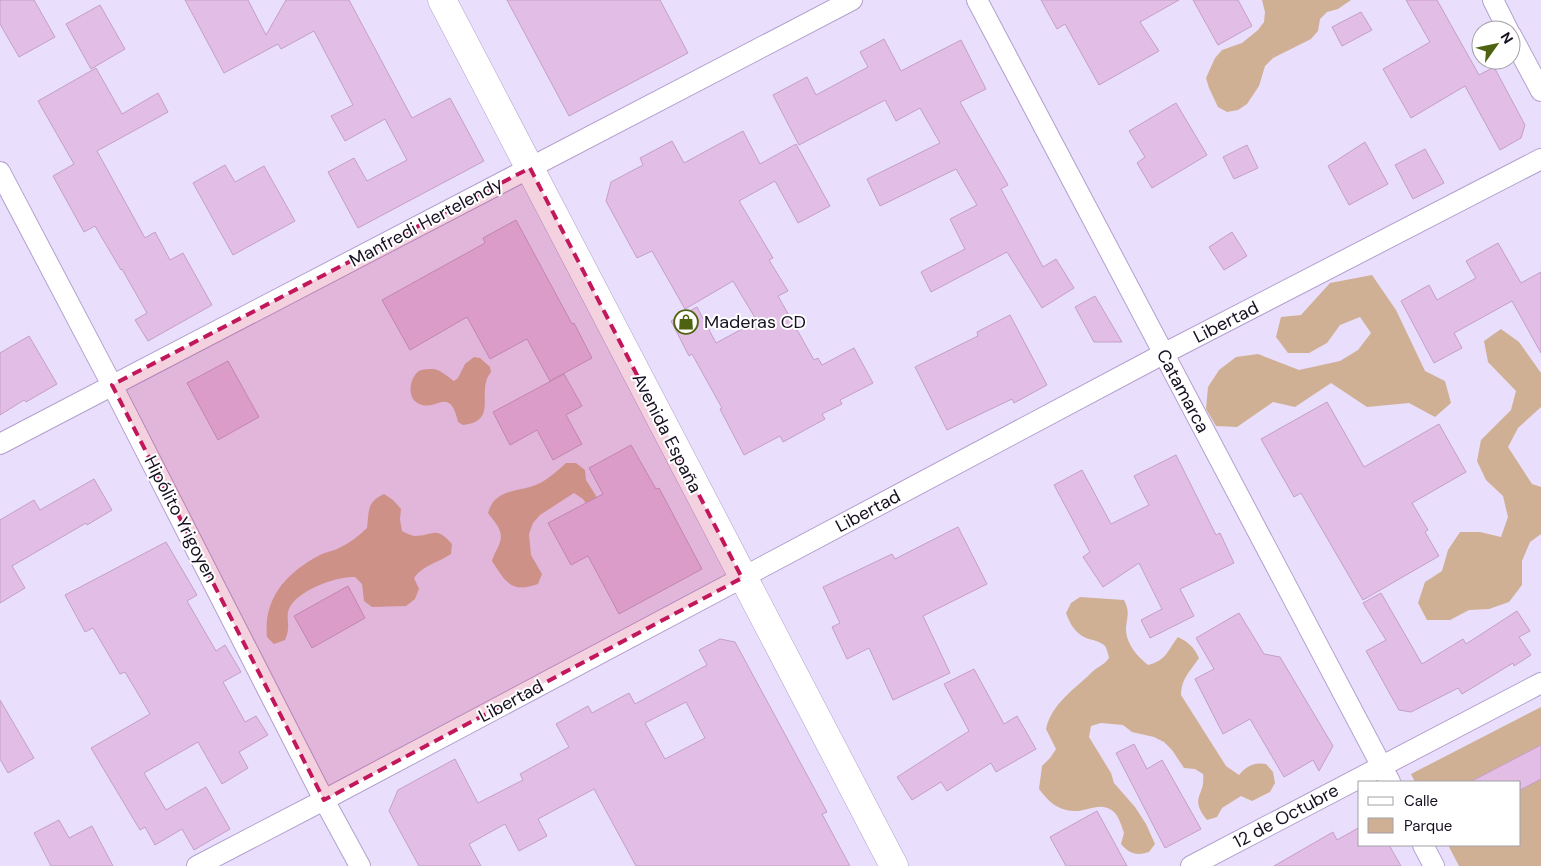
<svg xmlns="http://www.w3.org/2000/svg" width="1541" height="866" viewBox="0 0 1541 866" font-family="'DM Sans',sans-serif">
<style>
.green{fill:#d0b094}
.building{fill:#e2bde6;stroke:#c49fc7;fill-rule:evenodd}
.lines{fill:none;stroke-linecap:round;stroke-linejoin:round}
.street-casing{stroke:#b3a0cf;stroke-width:22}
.secondary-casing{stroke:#b3a0cf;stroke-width:29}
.street{stroke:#fff;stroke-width:20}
.secondary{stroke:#fff;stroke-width:28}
.marked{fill:#c2185b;fill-opacity:0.2;stroke:#c2185b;stroke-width:4;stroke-dasharray:10 6;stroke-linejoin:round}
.labels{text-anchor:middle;stroke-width:4;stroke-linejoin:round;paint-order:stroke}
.street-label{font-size:18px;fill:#171021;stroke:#fff}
.poi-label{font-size:18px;fill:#171021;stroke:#fff;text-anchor:start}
</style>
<rect width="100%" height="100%" fill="#e9defb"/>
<g class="green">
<path d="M 1262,0 L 1351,0 L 1338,9 L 1327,12 L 1320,19 L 1318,31 L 1311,39 L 1273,58 L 1265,66 L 1259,86 L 1247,104 L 1238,110 L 1227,112 L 1218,107 L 1209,88 L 1206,78 L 1215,58 L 1222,50 L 1242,43 L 1258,30 L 1264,22 L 1265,12 Z"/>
<path d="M 1372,275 L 1396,310 L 1425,371 L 1445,381 L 1451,403 L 1435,417 L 1409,403 L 1367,407 L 1331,383 L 1295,407 L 1273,402 L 1237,427 L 1216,426 L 1206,409 L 1208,387 L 1219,370 L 1236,357 L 1258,354 L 1299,370 L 1340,361 L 1358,350 L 1371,333 L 1360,317 L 1340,325 L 1327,343 L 1309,353 L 1288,353 L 1276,337 L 1281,317 L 1301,315 L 1330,283 Z"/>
<path d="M 1501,329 L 1519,342 L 1541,373 L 1541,407 L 1518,428 L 1508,447 L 1532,484 L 1541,487 L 1541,534 L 1530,542 L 1522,561 L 1522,585 L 1509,602 L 1489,609 L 1469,610 L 1450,620 L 1427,620 L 1418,603 L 1425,582 L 1442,571 L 1448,550 L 1460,532 L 1480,532 L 1501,537 L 1508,517 L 1503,496 L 1486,480 L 1477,461 L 1481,440 L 1511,410 L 1516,391 L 1488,362 L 1484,341 Z"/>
<path d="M 474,357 L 480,358 L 490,367 L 491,372 C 475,392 500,421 463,425 L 458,422 C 449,382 435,416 416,402 C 407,395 410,377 419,371 C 423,369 429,369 434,369 C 441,370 448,377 454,381 L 458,378 L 465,364 Z"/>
<path d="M 566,463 L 576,463 L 585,470 L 586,480 L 598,499 L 589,508 L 583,499 L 574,493 L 540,515 L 533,523 L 529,534 L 531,555 L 542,574 L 538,584 C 511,594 505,581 492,561 C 494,553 498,549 500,542 C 504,530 494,522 488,513 C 495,487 520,493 540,483 C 550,478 558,470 566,463 Z"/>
<path d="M 384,494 L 393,500 L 401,509 L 400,519 L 402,531 C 406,533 410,535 414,536 C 434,536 435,525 452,544 L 451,554 C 438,563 423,565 414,578 L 419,589 L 415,599 L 406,606 L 372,607 L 364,601 L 362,584 L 355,577 C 336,576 296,591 289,609 C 286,616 289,622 288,629 C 288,633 286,637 285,640 L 274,644 L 267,637 C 263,598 287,572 320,555 C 326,552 333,551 339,548 C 349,543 359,536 367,528 C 369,510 367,502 384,494 Z"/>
<path d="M 1080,597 L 1124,600 C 1131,613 1126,618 1126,631 C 1127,645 1138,657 1148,665 C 1167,660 1167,651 1178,637 C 1188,642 1194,647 1199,658 C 1190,672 1182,677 1181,695 L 1226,766 L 1239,775 C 1247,766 1253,762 1266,764 L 1273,772 L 1275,783 L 1270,792 L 1252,801 L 1241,796 L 1222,808 L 1217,817 L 1207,820 C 1188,796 1206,797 1203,774 L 1195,769 L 1184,768 L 1172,750 L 1164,742 L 1154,737 L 1132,732 L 1123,725 L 1101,723 L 1091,726 L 1089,737 L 1111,773 L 1114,783 L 1135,807 L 1146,824 L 1155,844 L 1149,852 C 1136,856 1130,854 1121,844 L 1124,833 C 1122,827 1119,817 1114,812 C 1101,800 1087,812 1073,811 C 1057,810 1048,801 1039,789 L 1042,766 L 1050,758 L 1056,749 L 1046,729 C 1052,703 1074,690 1091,673 C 1098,666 1102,667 1109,658 C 1108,654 1107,649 1105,646 C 1100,641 1092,640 1086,638 C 1075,633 1070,624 1066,613 L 1071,603 Z"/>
<path d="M 1541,707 L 1541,866 L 1459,866 L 1448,845 L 1520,845 L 1520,782 L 1415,782 L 1411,774 Z"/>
</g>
<g class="building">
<path d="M 0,0 L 34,0 L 55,37 L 19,57 L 0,24 Z"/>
<path d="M 185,0 L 248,0 L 266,35 L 286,0 L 349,0 L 412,118 L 450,98 L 484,161 L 358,228 L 328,172 L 354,158 L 367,181 L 407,160 L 385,119 L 345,141 L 331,116 L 353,105 L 314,31 L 281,49 L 278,44 L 224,73 Z"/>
<path d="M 507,0 L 660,0 L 688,53 L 569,116 Z"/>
<path d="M 1041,0 L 1179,0 L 1140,22 L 1159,51 L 1099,85 L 1065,24 L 1057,29 Z"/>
<path d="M 1193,0 L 1238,0 L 1252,26 L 1218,45 Z"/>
<path d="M 1406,0 L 1437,0 L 1479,75 L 1494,67 L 1525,125 L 1521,138 L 1500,150 L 1465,86 L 1411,118 L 1383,69 L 1430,42 Z"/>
<path d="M 100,5 L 125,49 L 91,69 L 66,24 Z"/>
<path d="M 1361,12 L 1372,30 L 1342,46 L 1332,27 Z"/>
<path d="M 884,39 L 901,71 L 961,40 L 986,89 L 960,102 L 1008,185 L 1001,189 L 1043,267 L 1056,259 L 1074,288 L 1042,308 L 1007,252 L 931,292 L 921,272 L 965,249 L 950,219 L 977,205 L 956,169 L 880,206 L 867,179 L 940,143 L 920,108 L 896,121 L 885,100 L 799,145 L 773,95 L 807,77 L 816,95 L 868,67 L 860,52 Z"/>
<path d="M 96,68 L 122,114 L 158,93 L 168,112 L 97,151 L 145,238 L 155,232 L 170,260 L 183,253 L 212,305 L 148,341 L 135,320 L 147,313 L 122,269 L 121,270 L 95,226 L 84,232 L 53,176 L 74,164 L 38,101 Z"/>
<path d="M 1176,103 L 1207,155 L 1152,188 L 1137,163 L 1145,157 L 1129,131 Z"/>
<path d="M 743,131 L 760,164 L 796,144 L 830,206 L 798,223 L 775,181 L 739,201 L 773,258 L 769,260 L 788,291 L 778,296 L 814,360 L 818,358 L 822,365 L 854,348 L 873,383 L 840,400 L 842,404 L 822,414 L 825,419 L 783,442 L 780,436 L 744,455 L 720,409 L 722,408 L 692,354 L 689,356 L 671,321 L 697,307 L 716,343 L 757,321 L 733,281 L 685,309 L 652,251 L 637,258 L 606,201 L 611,182 L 643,165 L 640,158 L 672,141 L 684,163 Z"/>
<path d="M 1365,142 L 1388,184 L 1349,205 L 1328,166 Z"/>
<path d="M 1247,145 L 1258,168 L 1234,179 L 1223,157 Z"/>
<path d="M 1425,149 L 1444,183 L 1413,199 L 1395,165 Z"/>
<path d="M 225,165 L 235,182 L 264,166 L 295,221 L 233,255 L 193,183 Z"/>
<path d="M 516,220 L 572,324 L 574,323 L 592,358 L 550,381 L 527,339 L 490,359 L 467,317 L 410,350 L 382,300 L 485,243 L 483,238 Z"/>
<path d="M 1232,232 L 1247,256 L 1224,270 L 1209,247 Z"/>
<path d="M 1498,243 L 1521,283 L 1541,272 L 1541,353 L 1512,301 L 1454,333 L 1462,348 L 1434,363 L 1401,301 L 1429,285 L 1437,300 L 1476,278 L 1466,261 Z"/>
<path d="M 1095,296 L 1122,342 L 1094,342 L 1075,307 Z"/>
<path d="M 1010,315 L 1047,385 L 1014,403 L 1012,399 L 947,430 L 915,367 L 978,336 L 977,332 Z"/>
<path d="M 29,336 L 57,384 L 26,402 L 24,400 L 0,415 L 0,353 Z"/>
<path d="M 228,361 L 259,417 L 218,440 L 187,383 Z"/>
<path d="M 564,374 L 582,406 L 566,415 L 582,444 L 553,460 L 537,430 L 510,445 L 493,412 Z"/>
<path d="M 1327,402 L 1364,467 L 1439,424 L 1466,472 L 1412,503 L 1428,530 L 1425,532 L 1439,556 L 1363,600 L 1301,493 L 1294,497 L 1261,439 Z"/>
<path d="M 631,445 L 656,489 L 659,488 L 702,569 L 619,614 L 588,556 L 571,565 L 548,523 L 603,494 L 589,468 Z"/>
<path d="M 1176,455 L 1216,535 L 1220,533 L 1234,563 L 1180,589 L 1194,616 L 1150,638 L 1141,620 L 1162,609 L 1139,563 L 1103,587 L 1083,557 L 1090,552 L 1054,485 L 1082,470 L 1111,524 L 1149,505 L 1134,476 Z"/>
<path d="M 94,479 L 112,510 L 87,525 L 86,523 L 12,566 L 25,588 L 0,603 L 0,520 L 34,500 L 40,510 Z"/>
<path d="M 958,527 L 987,584 L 923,616 L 950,673 L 893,700 L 869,648 L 847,659 L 832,627 L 840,623 L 823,587 L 892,554 L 895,559 Z"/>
<path d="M 166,542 L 197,595 L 187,601 L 216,651 L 225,645 L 241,672 L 223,682 L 245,722 L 256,716 L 268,735 L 239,752 L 248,768 L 222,784 L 198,742 L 144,773 L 166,810 L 206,787 L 230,829 L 194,850 L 182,829 L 155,845 L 145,827 L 140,830 L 91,748 L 150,714 L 125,672 L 120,674 L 93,628 L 85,632 L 65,595 Z"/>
<path d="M 348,586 L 365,618 L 312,648 L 294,616 Z"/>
<path d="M 1381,593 L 1422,664 L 1463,639 L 1466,644 L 1517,611 L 1530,631 L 1519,637 L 1531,655 L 1514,666 L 1513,663 L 1462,694 L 1458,688 L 1411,712 L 1399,710 L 1366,651 L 1386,640 L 1363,603 Z"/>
<path d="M 1239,613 L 1264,654 L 1280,657 L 1333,746 L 1319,771 L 1313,760 L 1284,777 L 1250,719 L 1223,734 L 1195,679 L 1214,669 L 1196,638 Z"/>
<path d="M 720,639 L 735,642 L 827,812 L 822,814 L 850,866 L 636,866 L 594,789 L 538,819 L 547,836 L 519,851 L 505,824 L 469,844 L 481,866 L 419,866 L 389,811 L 398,790 L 455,759 L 478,803 L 523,780 L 520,774 L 569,747 L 556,724 L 588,706 L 592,713 L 629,693 L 635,704 L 707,665 L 699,650 ZM 686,702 L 705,738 L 665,759 L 645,723 Z"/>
<path d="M 974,669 L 1004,724 L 1017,716 L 1036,749 L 996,772 L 991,763 L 947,791 L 941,782 L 912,800 L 897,777 L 969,731 L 944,684 Z"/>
<path d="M 0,700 L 34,758 L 8,773 L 0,759 Z"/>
<path d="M 1134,744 L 1147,769 L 1162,760 L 1201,829 L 1165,848 L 1116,753 Z"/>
<path d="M 1541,745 L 1541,779 L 1520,790 L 1520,782 L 1470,782 Z"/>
<path d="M 1097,811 L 1127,866 L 1066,866 L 1050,837 Z"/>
<path d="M 59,820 L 69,838 L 92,826 L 113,866 L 51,866 L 34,833 Z"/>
<path d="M 1360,827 L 1360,845 L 1389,845 L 1401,866 L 1274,866 L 1333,832 L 1337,840 Z"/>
</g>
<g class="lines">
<g class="street-casing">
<g id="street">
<path d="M 977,0 L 1390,782"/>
<path d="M 1493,0 L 1508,30"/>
<path d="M 1511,35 L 1541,91"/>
<path d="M 0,172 L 112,385 L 324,800 L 360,866"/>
<path d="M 0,444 L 852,0"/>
<path d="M 1423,845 L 1434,866"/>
<path d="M 197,866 L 324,800 L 1163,354 L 1541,159"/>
<path d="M 1191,866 L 1541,683"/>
</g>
</g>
<g class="secondary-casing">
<path id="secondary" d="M 442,0 L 894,866"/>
</g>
<use href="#street" class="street"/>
<use href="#secondary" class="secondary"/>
</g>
<path class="marked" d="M 530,168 L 742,578 L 324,800 L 112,385 Z"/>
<defs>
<g id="shop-ring" transform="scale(1.25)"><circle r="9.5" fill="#fff" stroke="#4e630f" stroke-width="1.5"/><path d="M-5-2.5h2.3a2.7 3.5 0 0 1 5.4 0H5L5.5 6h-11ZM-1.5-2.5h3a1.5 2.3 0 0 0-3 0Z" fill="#4e630f"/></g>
</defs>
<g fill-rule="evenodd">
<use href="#shop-ring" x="686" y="322"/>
</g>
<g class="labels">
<g class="street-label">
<text transform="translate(426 222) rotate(-28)" y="6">Manfredi Hertelendy</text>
<text transform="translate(1226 322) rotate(-27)" y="6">Libertad</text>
<text transform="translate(1183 391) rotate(62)" y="6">Catamarca</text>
<text transform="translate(667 433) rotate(63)" y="6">Avenida España</text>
<text transform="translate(868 511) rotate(-28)" y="6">Libertad</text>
<text transform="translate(181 519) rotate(63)" y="6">Hipólito Yrigoyen</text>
<text transform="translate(511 701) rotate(-28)" y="6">Libertad</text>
<text transform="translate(1286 816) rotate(-28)" y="6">12 de Octubre</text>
</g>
<g class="poi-label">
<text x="704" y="328">Maderas CD</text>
</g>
</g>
<rect x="1358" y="781" width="162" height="65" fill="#ffffff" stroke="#a29fa6"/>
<rect x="1368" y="797" width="25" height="8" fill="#ffffff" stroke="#a29fa6"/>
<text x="1404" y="806" font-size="15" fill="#171021">Calle</text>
<rect x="1368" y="818" width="25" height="15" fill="#d0b094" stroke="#a29fa6"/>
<text x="1404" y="831" font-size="15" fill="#171021">Parque</text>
<g transform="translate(1496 45) rotate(57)"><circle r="24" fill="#ffffff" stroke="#a29fa6"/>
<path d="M0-4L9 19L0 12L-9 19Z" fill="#4e630f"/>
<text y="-8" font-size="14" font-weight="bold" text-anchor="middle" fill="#171021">N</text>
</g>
</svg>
